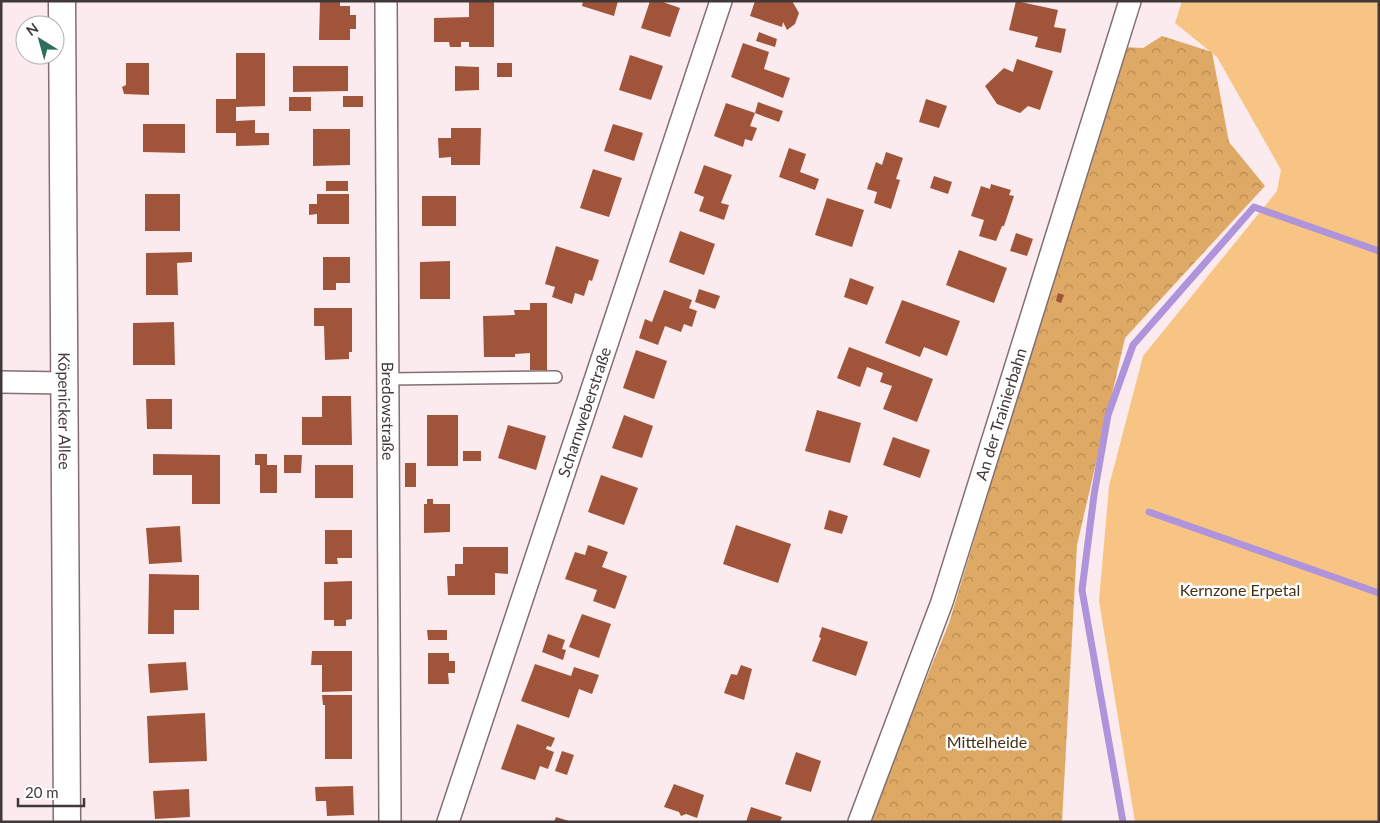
<svg xmlns="http://www.w3.org/2000/svg" width="1380" height="823" viewBox="0 0 1380 823" font-family="Lato,sans-serif">
<style>
.forest{fill:url(#forest-crowns)}
.green{fill:#f7c484}
.lines{fill:none;stroke-linecap:round;stroke-linejoin:round}
.stream{stroke:#af94dc;stroke-width:7}
.building{fill:#a0553b}
.service-casing{stroke:#826f72;stroke-width:14}
.minor-casing{stroke:#826f72;stroke-width:24}
.tertiary-casing{stroke:#826f72;stroke-width:29}
.service{stroke:#fff;stroke-width:11}
.minor{stroke:#fff;stroke-width:21}
.tertiary{stroke:#fff;stroke-width:26}
.labels{text-anchor:middle;stroke-width:5;stroke-linejoin:round;paint-order:stroke}
.street-label{font-size:16px;fill:#403839;stroke:#fff}
.park-label{font-size:16px;fill:#473113;stroke:#fff}
</style>
<defs>
<pattern id="forest-crowns" width="20" height="18" patternUnits="userSpaceOnUse" patternTransform="scale(1.25)"><rect width="20" height="18" fill="#dea964"/><path d="M2 6a3 3 0 1 1 6 0M12 15a3 3 0 1 1 6 0" fill="none" stroke="#b58b53"/></pattern>
</defs>
<rect width="100%" height="100%" fill="#fcebee"/>
<path class="forest" d="M 1162,36 L 1212,52 L 1229,142 L 1265,186 L 1125,338 L 1077,545 L 1062,822 L 868,822 L 949,623 L 1123,47 L 1143,48 Z"/>
<path class="green" d="M 1182,1 L 1379,1 L 1379,822 L 1135,822 L 1099,601 L 1109,486 L 1143,356 L 1277,191 L 1281,170 L 1217,57 L 1175,23 Z"/>
<g class="lines">
<g class="stream">
<path d="M 1149,512 L 1379,593"/>
<path d="M 1123,822 L 1082,590 L 1094,495 L 1108,415 L 1133,345 L 1254,207 L 1379,251"/>
</g>
</g>
<g class="building">
<path d="M 320,1 L 340,1 L 340,6 L 350,6 L 350,15 L 356,15 L 356,29 L 350,29 L 350,40 L 319,40 Z"/>
<path d="M 469,1 L 494,1 L 494,47 L 469,47 L 469,42 L 461,42 L 461,47 L 450,47 L 449,42 L 434,42 L 434,18 L 469,17 Z"/>
<path d="M 583,1 L 618,1 L 614,16 L 582,6 Z"/>
<path d="M 650,1 L 660,1 L 680,8 L 670,37 L 641,28 Z"/>
<path d="M 755,1 L 792,1 L 799,13 L 795,24 L 787,30 L 783,22 L 782,27 L 750,16 Z"/>
<path d="M 1016,1 L 1058,10 L 1054,27 L 1066,29 L 1061,53 L 1035,47 L 1038,37 L 1009,30 Z"/>
<path d="M 759,32 L 777,39 L 775,47 L 756,41 Z"/>
<path d="M 743,43 L 769,52 L 764,69 L 790,78 L 783,98 L 731,77 Z"/>
<path d="M 236,53 L 265,53 L 265,106 L 236,107 L 236,121 L 255,120 L 255,133 L 269,133 L 269,145 L 236,146 L 236,133 L 216,133 L 216,99 L 236,99 Z"/>
<path d="M 630,55 L 663,66 L 651,100 L 619,90 Z"/>
<path d="M 1017,59 L 1053,71 L 1040,110 L 1028,106 L 1020,113 L 997,104 L 985,86 L 1004,68 L 1013,72 Z"/>
<path d="M 126,63 L 149,63 L 149,95 L 124,94 L 122,87 L 126,85 Z"/>
<rect x="497" y="63" width="15" height="14"/>
<path d="M 293,66 L 348,66 L 348,91 L 293,92 Z"/>
<path d="M 455,66 L 479,67 L 479,90 L 455,91 Z"/>
<rect x="343" y="96" width="20" height="11"/>
<rect x="289" y="97" width="22" height="14"/>
<path d="M 926,99 L 947,106 L 939,128 L 919,122 Z"/>
<path d="M 758,102 L 783,111 L 779,122 L 755,113 Z"/>
<path d="M 726,103 L 755,113 L 750,126 L 757,128 L 752,141 L 745,139 L 743,147 L 714,136 Z"/>
<path d="M 143,124 L 185,124 L 185,153 L 143,152 Z"/>
<path d="M 613,124 L 643,133 L 634,161 L 604,151 Z"/>
<path d="M 451,128 L 481,128 L 480,165 L 451,165 L 451,157 L 439,158 L 438,138 L 451,138 Z"/>
<path d="M 313,129 L 350,129 L 350,165 L 313,166 Z"/>
<path d="M 789,148 L 806,154 L 800,172 L 819,179 L 815,190 L 779,177 Z"/>
<path d="M 886,152 L 903,158 L 896,179 L 900,180 L 891,209 L 874,203 L 877,192 L 867,189 L 876,162 L 882,165 Z"/>
<path d="M 704,165 L 732,175 L 721,203 L 729,205 L 724,220 L 699,211 L 704,197 L 694,193 Z"/>
<path d="M 593,169 L 622,178 L 609,217 L 580,208 Z"/>
<path d="M 934,176 L 952,182 L 948,194 L 930,188 Z"/>
<rect x="326" y="181" width="22" height="10"/>
<path d="M 991,184 L 1011,190 L 1009,195 L 1014,196 L 1004,226 L 1002,226 L 996,241 L 979,236 L 984,220 L 971,216 L 981,186 L 990,189 Z"/>
<rect x="145" y="194" width="35" height="37"/>
<path d="M 317,194 L 349,194 L 349,224 L 317,224 L 317,214 L 309,215 L 309,204 L 317,204 Z"/>
<rect x="422" y="196" width="34" height="30"/>
<path d="M 827,198 L 864,210 L 852,247 L 815,235 Z"/>
<path d="M 680,231 L 715,244 L 704,275 L 669,262 Z"/>
<path d="M 1016,233 L 1033,239 L 1027,256 L 1010,251 Z"/>
<path d="M 556,246 L 599,260 L 592,281 L 589,280 L 584,296 L 575,293 L 572,304 L 552,297 L 555,287 L 545,284 Z"/>
<path d="M 959,250 L 1007,268 L 994,303 L 946,285 Z"/>
<path d="M 192,252 L 192,262 L 177,263 L 178,295 L 146,295 L 146,253 Z"/>
<path d="M 323,257 L 350,257 L 350,283 L 336,283 L 336,290 L 323,290 Z"/>
<path d="M 450,261 L 450,299 L 420,299 L 420,262 Z"/>
<path d="M 850,278 L 874,287 L 867,305 L 844,297 Z"/>
<path d="M 699,289 L 720,296 L 715,309 L 695,302 Z"/>
<path d="M 664,290 L 692,300 L 689,308 L 697,311 L 692,327 L 684,324 L 681,332 L 665,326 L 658,345 L 639,338 L 645,319 L 652,322 Z"/>
<path d="M 1058,293 L 1064,295 L 1061,303 L 1056,301 Z"/>
<path d="M 902,300 L 960,321 L 947,356 L 924,347 L 920,357 L 885,343 Z"/>
<path d="M 530,303 L 547,303 L 547,370 L 530,370 L 530,353 L 515,354 L 515,357 L 484,357 L 483,316 L 515,315 L 514,310 L 530,310 Z"/>
<path d="M 314,308 L 352,308 L 352,352 L 349,352 L 349,359 L 325,360 L 324,326 L 314,326 Z"/>
<path d="M 174,322 L 175,365 L 133,365 L 133,323 Z"/>
<path d="M 849,347 L 933,379 L 917,422 L 883,409 L 892,386 L 880,382 L 883,373 L 867,367 L 860,387 L 837,378 Z"/>
<path d="M 636,350 L 667,361 L 654,399 L 623,388 Z"/>
<path d="M 322,396 L 351,396 L 352,445 L 302,445 L 302,417 L 322,417 Z"/>
<path d="M 146,399 L 172,399 L 172,429 L 147,429 Z"/>
<path d="M 817,410 L 861,423 L 850,463 L 805,451 Z"/>
<rect x="427" y="415" width="31" height="51"/>
<path d="M 624,415 L 653,426 L 642,458 L 612,448 Z"/>
<path d="M 508,425 L 546,436 L 536,470 L 498,458 Z"/>
<path d="M 893,437 L 930,450 L 920,478 L 883,465 Z"/>
<rect x="463" y="451" width="18" height="10"/>
<path d="M 153,454 L 220,455 L 220,504 L 192,504 L 192,475 L 153,475 Z"/>
<rect x="255" y="454" width="12" height="11"/>
<path d="M 284,455 L 302,455 L 301,473 L 284,473 Z"/>
<rect x="405" y="463" width="11" height="24"/>
<rect x="260" y="465" width="17" height="28"/>
<rect x="315" y="465" width="38" height="33"/>
<path d="M 601,475 L 638,488 L 624,525 L 588,512 Z"/>
<path d="M 427,499 L 433,499 L 433,504 L 450,504 L 450,532 L 424,533 L 424,504 L 427,504 Z"/>
<path d="M 829,510 L 848,516 L 842,534 L 824,529 Z"/>
<path d="M 736,525 L 791,544 L 778,583 L 723,564 Z"/>
<path d="M 180,526 L 182,562 L 149,564 L 146,528 Z"/>
<path d="M 325,530 L 352,530 L 352,558 L 337,558 L 338,564 L 325,564 Z"/>
<path d="M 588,545 L 608,552 L 602,567 L 627,576 L 615,609 L 593,601 L 597,590 L 565,579 L 575,552 L 585,555 Z"/>
<path d="M 463,547 L 508,547 L 508,574 L 495,573 L 495,595 L 448,595 L 447,576 L 455,576 L 455,564 L 463,564 Z"/>
<path d="M 149,574 L 199,575 L 199,610 L 174,610 L 174,634 L 148,634 Z"/>
<path d="M 352,581 L 352,619 L 346,620 L 346,626 L 334,626 L 334,620 L 324,620 L 324,582 Z"/>
<path d="M 582,614 L 611,624 L 599,658 L 569,647 Z"/>
<path d="M 822,627 L 868,642 L 856,676 L 812,661 L 821,638 L 819,637 Z"/>
<path d="M 427,630 L 447,630 L 447,640 L 428,640 Z"/>
<path d="M 548,634 L 565,640 L 562,649 L 566,650 L 563,660 L 542,652 Z"/>
<path d="M 312,651 L 352,651 L 352,691 L 322,692 L 322,665 L 311,665 Z"/>
<path d="M 428,653 L 449,653 L 449,661 L 455,661 L 455,673 L 448,673 L 449,684 L 428,684 Z"/>
<path d="M 186,662 L 188,690 L 150,693 L 148,664 Z"/>
<path d="M 535,664 L 571,676 L 574,667 L 599,675 L 592,694 L 579,689 L 569,718 L 521,701 Z"/>
<path d="M 741,665 L 752,669 L 744,700 L 724,693 L 731,674 L 737,675 Z"/>
<path d="M 322,695 L 352,695 L 352,759 L 325,759 L 325,705 L 323,705 Z"/>
<path d="M 205,713 L 207,761 L 149,763 L 147,716 Z"/>
<path d="M 517,724 L 555,738 L 551,747 L 547,746 L 546,749 L 554,752 L 548,769 L 540,766 L 535,780 L 501,769 Z"/>
<path d="M 562,751 L 574,755 L 567,775 L 555,771 Z"/>
<path d="M 796,752 L 821,761 L 811,792 L 785,784 Z"/>
<path d="M 674,784 L 704,795 L 697,818 L 686,814 L 681,816 L 679,812 L 664,807 Z"/>
<path d="M 353,786 L 354,815 L 327,816 L 326,801 L 316,801 L 315,787 Z"/>
<path d="M 189,789 L 190,817 L 155,819 L 153,791 Z"/>
<path d="M 751,807 L 782,817 L 780,822 L 746,822 Z"/>
<path d="M 556,817 L 569,821 L 569,822 L 554,822 Z"/>
</g>
<g class="lines">
<g class="service-casing">
<path id="service" d="M 388,379 L 556,377"/>
</g>
<g class="minor-casing">
<g id="minor">
<path id="s1" d="M 386,1 L 390,822"/>
<path d="M 1,382 L 66,383"/>
<path id="s2" d="M 448,822 L 721,1"/>
<path id="s3" d="M 859,822 L 942,602 L 1130,1"/>
</g>
</g>
<g class="tertiary-casing">
<g id="tertiary">
<path id="s4" d="M 62,1 L 67,822"/>
</g>
</g>
<use href="#service" class="service"/>
<use href="#minor" class="minor"/>
<use href="#tertiary" class="tertiary"/>
</g>
<g class="labels">
<g class="street-label">
<text dy="6" stroke="none"><textPath href="#s4" startOffset="410">Köpenicker Allee</textPath></text>
<text dy="6" stroke="none"><textPath href="#s1" startOffset="410">Bredowstraße</textPath></text>
<text dy="6" stroke="none"><textPath href="#s2" startOffset="432">Scharnweberstraße</textPath></text>
<text dy="6" stroke="none"><textPath href="#s3" startOffset="432">An der Trainierbahn</textPath></text>
</g>
<g class="park-label">
<text x="1240" y="596">Kernzone Erpetal</text>
<text x="987" y="748">Mittelheide</text>
</g>
</g>
<rect width="1380" height="823" fill="none" stroke="#403839" stroke-width="5"/>
<g transform="translate(40 40) rotate(323)"><circle r="24" fill="#ffffff" stroke="#b3afb0"/>
<path d="M0-4L9 19L0 12L-9 19Z" fill="#2f6e5c"/>
<text y="-8" font-size="14" font-weight="bold" text-anchor="middle" fill="#403839">N</text>
</g>
<path d="M18 798v8h66v-8" fill="none" stroke="#403839" stroke-width="2.5"/>
<text x="25" y="798" font-size="15" fill="#403839" stroke="#ffffff" stroke-width="4" paint-order="stroke">20 m</text>
</svg>
